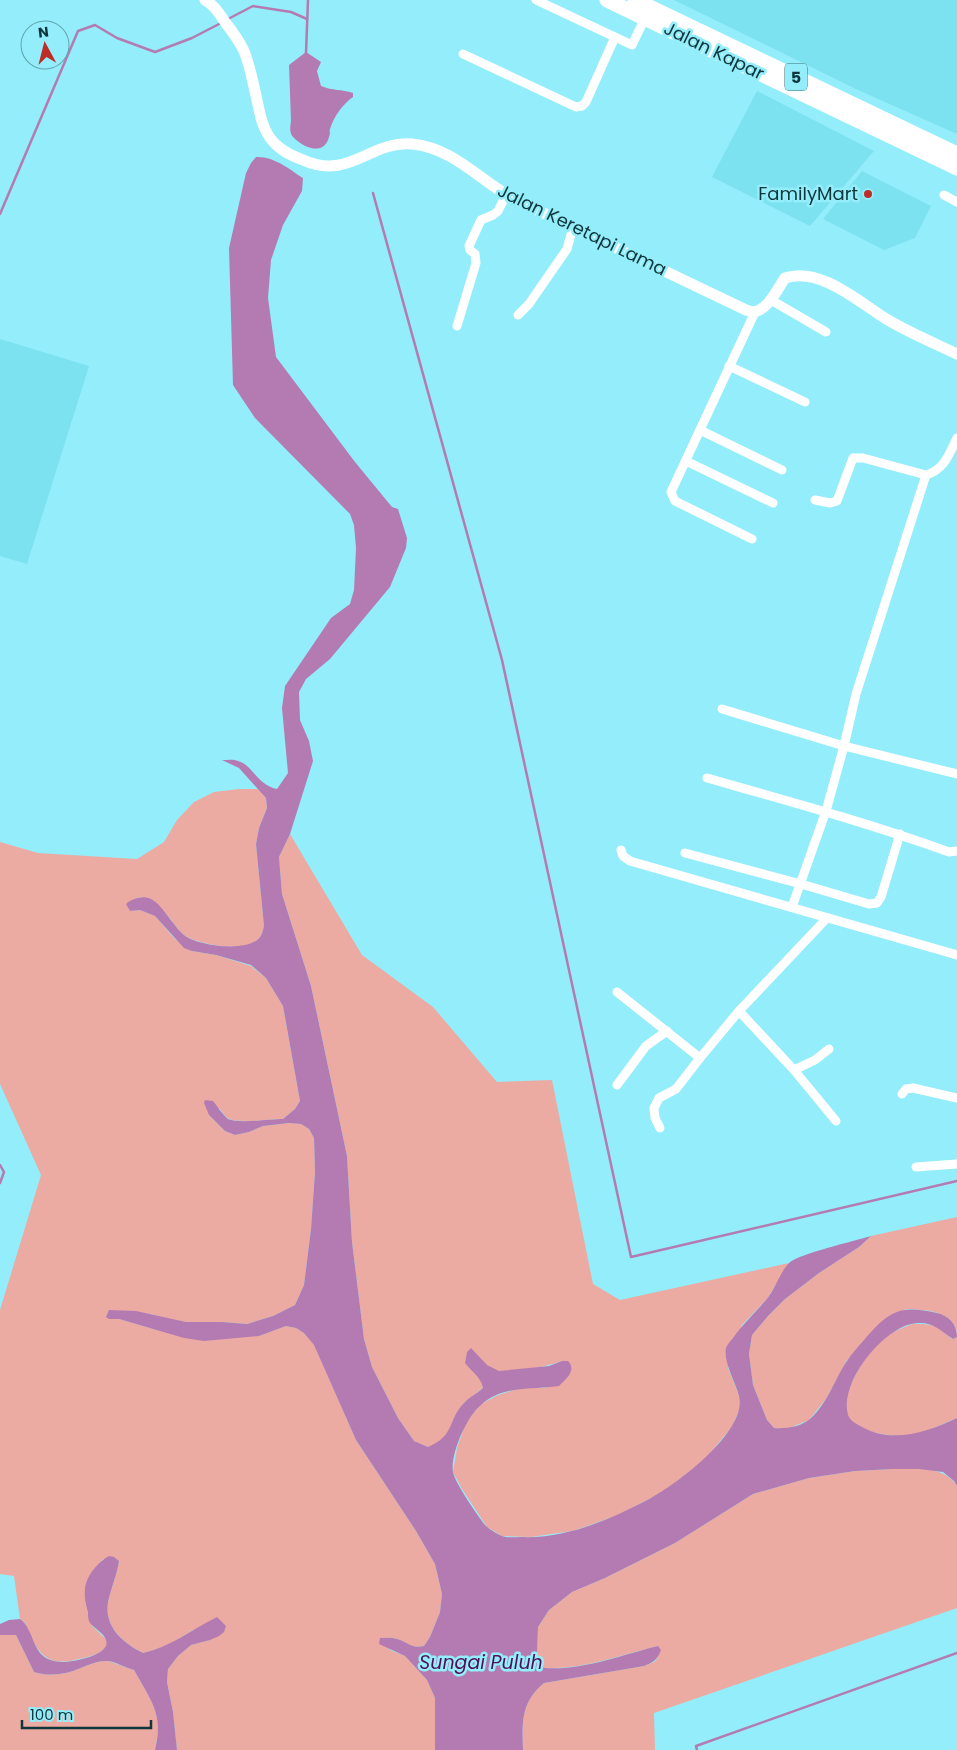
<svg xmlns="http://www.w3.org/2000/svg" width="957" height="1750" viewBox="0 0 957 1750" font-family="Poppins,sans-serif">
<style>
.built{fill:#7de2f0}
.green{fill:#ecaba2}
.water{fill:#b47bb3}
.lines{fill:none;stroke-linecap:round;stroke-linejoin:round}
.stream{stroke:#b47bb3;stroke-width:2.5}
.minor{stroke:#fff;stroke-width:9}
.tertiary{stroke:#fff;stroke-width:11}
.trunk{stroke:#fff;stroke-width:15}
.poi-dot{fill:#bc2d28;stroke:#94edfa;stroke-width:2}
.labels{text-anchor:middle;stroke-width:5;stroke-linejoin:round;paint-order:stroke}
.shield{fill:#94edfa;stroke:#376d74;stroke-width:1}
.shield-label{font-size:16px;font-weight:bold;fill:#0f363b}
.street-label{font-size:18px;fill:#0f363b;stroke:#94edfa}
.poi-label{font-size:18px;fill:#0f363b;stroke:#94edfa;text-anchor:end}
.water-label{font-size:19px;font-style:italic;fill:#540e55;stroke:#94edfa}
</style>
<rect width="100%" height="100%" fill="#94edfa"/>
<g class="built">
<path d="M 674,0 L 957,0 L 957,134 L 858,90 Z"/>
<path d="M 757,91 L 874,151 L 810,226 L 712,177 Z"/>
<path d="M 862,171 L 931,206 L 915,238 L 884,250 L 823,219 Z"/>
<path d="M 0,339 L 89,366 L 27,564 L 0,556 Z"/>
</g>
<g class="green">
<path d="M 239,789 L 258,789 L 266,798 L 267,808 L 259,828 L 256,844 L 264,926 C 263,930 262,935 260,937 C 248,954 202,945 187,937 C 178,932 173,921 166,914 C 159,907 149,902 140,897 L 129,902 L 130,911 L 140,910 L 155,916 L 175,939 L 192,951 L 216,955 L 251,966 L 266,978 L 283,1006 L 300,1101 L 295,1109 L 283,1119 C 270,1119 235,1125 226,1117 C 224,1115 221,1110 219,1108 L 209,1115 L 225,1131 L 235,1135 L 249,1132 L 263,1126 L 289,1123 L 301,1124 L 309,1129 L 314,1138 L 315,1172 L 311,1229 L 304,1285 L 295,1305 L 273,1316 L 247,1324 L 222,1322 L 186,1322 L 166,1319 L 151,1314 L 109,1319 L 119,1319 L 157,1330 L 259,1336 L 286,1326 L 296,1328 L 304,1333 L 314,1344 L 356,1440 L 416,1531 L 435,1564 L 442,1594 L 440,1612 L 430,1637 L 424,1646 C 411,1649 408,1643 397,1639 C 391,1637 385,1638 380,1638 L 390,1650 L 405,1656 L 427,1680 L 435,1698 L 435,1750 L 177,1750 L 173,1712 L 167,1682 L 168,1669 L 178,1656 L 191,1645 L 210,1640 L 193,1630 C 176,1641 162,1649 143,1653 C 123,1643 104,1627 108,1602 C 111,1588 117,1575 119,1561 L 103,1559 L 90,1576 L 92,1626 L 107,1640 L 107,1646 C 101,1654 89,1657 79,1659 C 53,1666 40,1659 30,1634 C 27,1627 27,1623 20,1619 L 14,1576 L 0,1574 L 0,1310 L 41,1175 L 0,1084 L 0,842 L 38,853 L 137,859 L 164,842 L 177,820 L 194,802 L 214,792 Z"/>
<path d="M 290,834 L 362,955 L 433,1007 L 497,1082 L 552,1080 L 593,1284 L 620,1300 L 789,1263 L 767,1299 L 742,1325 L 728,1368 L 740,1398 L 740,1408 L 732,1427 L 705,1459 L 666,1490 L 621,1514 L 573,1531 L 531,1537 L 502,1536 L 487,1527 L 462,1489 L 453,1472 L 457,1448 L 466,1422 L 481,1404 L 498,1395 L 514,1390 L 529,1387 L 545,1388 L 562,1361 C 549,1366 510,1374 498,1371 C 494,1370 490,1367 487,1365 L 471,1369 C 478,1375 481,1379 483,1388 L 465,1402 L 458,1411 L 452,1427 L 439,1443 L 428,1447 L 414,1441 L 398,1418 L 372,1367 L 364,1339 L 352,1242 L 347,1156 L 311,986 L 282,894 L 279,857 Z"/>
<path d="M 957,1217 L 957,1331 C 950,1310 925,1310 906,1309 L 847,1360 L 826,1399 L 809,1420 L 787,1429 L 774,1428 L 767,1420 L 753,1385 L 749,1354 L 752,1335 L 768,1316 L 785,1299 L 819,1273 L 859,1247 L 871,1236 Z"/>
<path d="M 912,1324 L 924,1324 L 936,1326 L 952,1339 L 957,1337 L 957,1418 C 945,1423 927,1432 914,1434 C 896,1438 860,1434 849,1418 C 836,1398 868,1350 884,1338 C 892,1332 902,1328 912,1324 Z"/>
<path d="M 893,1469 C 915,1469 944,1465 957,1486 L 957,1608 L 654,1713 L 655,1750 L 523,1750 C 522,1722 521,1702 544,1683 L 644,1666 L 654,1662 L 658,1658 L 658,1646 C 620,1655 582,1670 544,1668 L 537,1655 L 538,1627 L 549,1610 L 572,1592 L 605,1578 L 675,1543 L 753,1494 L 809,1478 L 855,1471 Z"/>
<path d="M 11,1634 L 16,1635 L 34,1672 C 47,1676 61,1675 73,1671 C 84,1667 96,1660 108,1661 C 116,1663 126,1668 134,1670 C 151,1701 164,1713 155,1750 L 0,1750 L 0,1635 Z"/>
</g>
<g class="water">
<path d="M 306,52 L 321,62 L 317,71 L 321,86 C 333,91 341,89 353,93 L 353,97 C 343,104 334,116 330,129 C 329,133 331,132 329,137 C 324,156 305,148 295,139 C 289,134 290,128 291,121 L 289,65 Z"/>
<path d="M 256,157 C 274,156 289,169 303,178 L 302,191 L 283,225 L 271,260 L 268,298 L 276,357 L 355,462 L 392,507 L 398,509 L 407,538 L 406,548 L 390,587 L 330,659 L 306,679 L 299,692 L 300,720 L 309,741 L 313,761 L 290,834 L 279,857 L 282,894 L 311,986 L 347,1156 L 352,1242 L 364,1339 L 372,1367 L 398,1418 L 414,1441 L 428,1447 C 455,1436 448,1419 464,1403 C 469,1397 477,1394 483,1388 C 481,1377 472,1372 465,1363 L 467,1352 L 471,1348 L 487,1365 L 499,1371 L 549,1366 L 562,1361 L 568,1361 C 577,1370 566,1379 559,1386 C 533,1390 502,1385 481,1405 C 467,1416 450,1454 453,1472 C 455,1483 478,1516 485,1525 C 489,1529 497,1534 502,1536 C 507,1538 515,1537 521,1537 C 567,1539 611,1519 651,1498 C 677,1484 748,1431 739,1396 C 736,1383 723,1362 726,1348 C 727,1345 731,1340 733,1338 C 743,1324 755,1313 766,1300 C 775,1290 780,1272 789,1263 C 798,1254 855,1241 871,1236 L 859,1247 L 819,1273 L 785,1299 L 768,1316 L 752,1335 L 749,1354 L 753,1385 L 767,1420 L 774,1428 C 786,1429 800,1427 810,1419 C 828,1403 834,1380 847,1361 C 852,1353 858,1347 864,1340 C 888,1312 899,1304 937,1313 C 949,1316 957,1324 957,1337 L 953,1339 C 938,1329 931,1320 911,1324 C 881,1331 839,1383 848,1415 C 850,1421 857,1424 862,1427 C 892,1444 928,1432 957,1418 L 957,1486 L 954,1481 L 943,1472 L 919,1469 L 893,1469 L 855,1471 L 809,1478 L 753,1494 L 675,1543 L 605,1578 L 572,1592 L 549,1610 L 538,1627 L 537,1655 L 544,1668 C 582,1671 621,1655 658,1646 L 661,1650 C 657,1660 654,1662 644,1666 L 544,1683 C 521,1702 522,1722 523,1750 L 435,1750 L 435,1698 L 427,1680 L 405,1656 L 379,1644 L 380,1638 C 385,1638 391,1637 397,1639 C 408,1642 411,1649 424,1646 L 430,1637 L 440,1612 L 442,1594 L 435,1564 L 416,1531 L 356,1440 L 314,1345 L 304,1333 L 296,1328 L 286,1326 L 259,1336 L 204,1341 L 184,1338 L 119,1319 L 109,1319 L 106,1317 L 109,1310 L 136,1311 L 186,1322 L 222,1322 L 247,1324 L 273,1316 L 295,1305 L 304,1285 L 311,1229 L 315,1172 L 314,1138 L 309,1129 L 301,1124 L 289,1123 L 263,1126 L 249,1132 L 235,1135 L 225,1131 L 209,1115 L 204,1103 L 205,1100 L 213,1101 C 217,1106 223,1115 228,1119 C 239,1124 269,1119 283,1119 L 295,1109 L 300,1101 L 283,1006 L 266,978 L 251,965 L 216,955 L 192,951 L 184,948 L 155,916 L 140,910 L 130,911 L 126,904 C 132,899 142,895 151,899 C 162,904 174,927 184,935 C 197,946 249,953 260,937 C 262,935 263,930 264,926 L 256,844 L 259,828 L 267,808 L 266,798 L 239,768 L 222,760 C 227,760 234,759 238,761 C 253,765 257,785 277,789 L 288,773 L 282,708 L 285,686 L 331,618 L 350,604 L 354,590 L 356,548 L 354,525 L 350,514 L 255,418 L 233,385 L 229,248 L 246,173 L 251,163 Z"/>
<path d="M 109,1556 L 114,1557 L 119,1561 C 117,1575 111,1588 108,1602 C 104,1627 123,1643 143,1653 C 170,1647 191,1630 217,1617 L 226,1626 L 224,1632 L 219,1636 L 210,1640 L 191,1645 L 178,1656 L 168,1669 L 167,1682 L 173,1712 L 177,1750 L 155,1750 C 164,1714 151,1701 134,1670 C 126,1668 116,1662 108,1661 C 96,1660 84,1667 73,1671 C 61,1675 47,1676 34,1672 L 16,1635 L 0,1635 L 0,1624 L 9,1620 L 20,1619 C 33,1627 32,1652 48,1659 C 52,1661 58,1662 63,1662 C 72,1662 112,1655 106,1640 C 104,1633 95,1629 90,1623 C 88,1620 88,1616 88,1612 C 86,1605 84,1597 85,1589 C 86,1576 98,1562 109,1556 Z"/>
</g>
<g class="lines">
<g class="stream">
<path d="M 228,19 L 253,6 L 291,12 L 307,19"/>
<path d="M 306,53 L 308,0"/>
<path d="M 373,193 L 502,660 L 631,1257 L 957,1181"/>
<path d="M 0,214 L 78,31 L 95,25 L 117,38 L 155,52 L 192,38 L 221,23"/>
<path d="M 0,1165 L 4,1172 L 0,1183"/>
<path d="M 697,1750 L 696,1746 L 957,1653"/>
</g>
<g class="minor">
<path d="M 536,0 L 632,45 L 645,18"/>
<path d="M 463,54 L 576,107 L 582,106 L 586,102 L 615,37"/>
<path d="M 944,195 L 957,202"/>
<path d="M 771,300 L 826,332"/>
<path d="M 518,315 L 529,304 L 567,249 L 573,227"/>
<path d="M 457,326 L 476,263 L 475,254 L 470,250 L 469,246 L 481,220 L 493,215 L 498,211 L 506,195"/>
<path d="M 729,366 L 805,402"/>
<path d="M 700,430 L 782,470"/>
<path d="M 686,461 L 773,503"/>
<path d="M 815,500 L 830,503 L 837,501 L 853,458 L 863,458 L 926,475"/>
<path d="M 752,539 L 675,501 L 671,492 L 755,312"/>
<path d="M 722,709 L 844,746 L 957,774"/>
<path d="M 707,778 C 788,801 869,823 949,852 L 957,851"/>
<path d="M 621,850 L 623,856 L 630,861 L 957,955"/>
<path d="M 685,853 L 801,884 L 869,904 L 877,903 L 881,897 L 900,834"/>
<path d="M 792,907 L 826,811 L 844,746 L 856,694 L 926,475 C 945,469 949,454 957,438"/>
<path d="M 617,992 L 700,1058 L 739,1011 L 827,918"/>
<path d="M 739,1011 L 794,1070 L 815,1060 L 829,1049"/>
<path d="M 794,1070 L 836,1121"/>
<path d="M 617,1085 L 646,1046 L 667,1031"/>
<path d="M 902,1094 L 906,1089 L 913,1088 L 957,1098"/>
<path d="M 660,1128 L 655,1118 L 654,1108 L 659,1098 L 676,1089 L 700,1058"/>
<path d="M 916,1167 L 957,1164"/>
</g>
<path class="tertiary" d="M 205,0 C 214,5 219,13 225,22 C 232,31 239,40 244,51 C 249,63 252,78 255,91 C 260,112 261,134 280,148 C 287,154 295,157 303,160 C 349,181 371,140 412,144 C 454,148 480,181 514,199 L 746,310 C 749,311 752,312 754,312 C 768,310 778,288 785,278 C 820,266 860,303 888,320 C 910,333 934,343 957,354"/>
<g class="trunk">
<path d="M 607,0 L 957,168"/>
<path d="M 635,0 L 957,154"/>
</g>
</g>
<circle class="poi-dot" cx="868" cy="194" r="5"/>
<g class="labels">
<rect class="shield" x="785" y="63.5" width="22" height="27" rx="4"/>
<g class="shield-label">
<text x="796" y="83">5</text>
</g>
<g class="street-label">
<text transform="translate(714 51) rotate(26)" y="6">Jalan Kapar</text>
<text transform="translate(582 230) rotate(26)" y="6">Jalan Keretapi Lama</text>
</g>
<g class="poi-label">
<text x="858" y="200">FamilyMart</text>
</g>
<g class="water-label">
<text x="481" y="1669">Sungai Puluh</text>
</g>
</g>
<g transform="translate(45 45) rotate(353)"><circle r="24" fill="#94edfa" stroke="#5fa4ae"/>
<path d="M0-4L9 19L0 12L-9 19Z" fill="#bc2d28"/>
<text y="-8" font-size="14" font-weight="bold" text-anchor="middle" fill="#0f363b">N</text>
</g>
<path d="M22 1720v8h129v-8" fill="none" stroke="#0f363b" stroke-width="2.5"/>
<text x="30" y="1720" font-size="15" fill="#0f363b" stroke="#94edfa" stroke-width="4" paint-order="stroke">100 m</text>
</svg>
